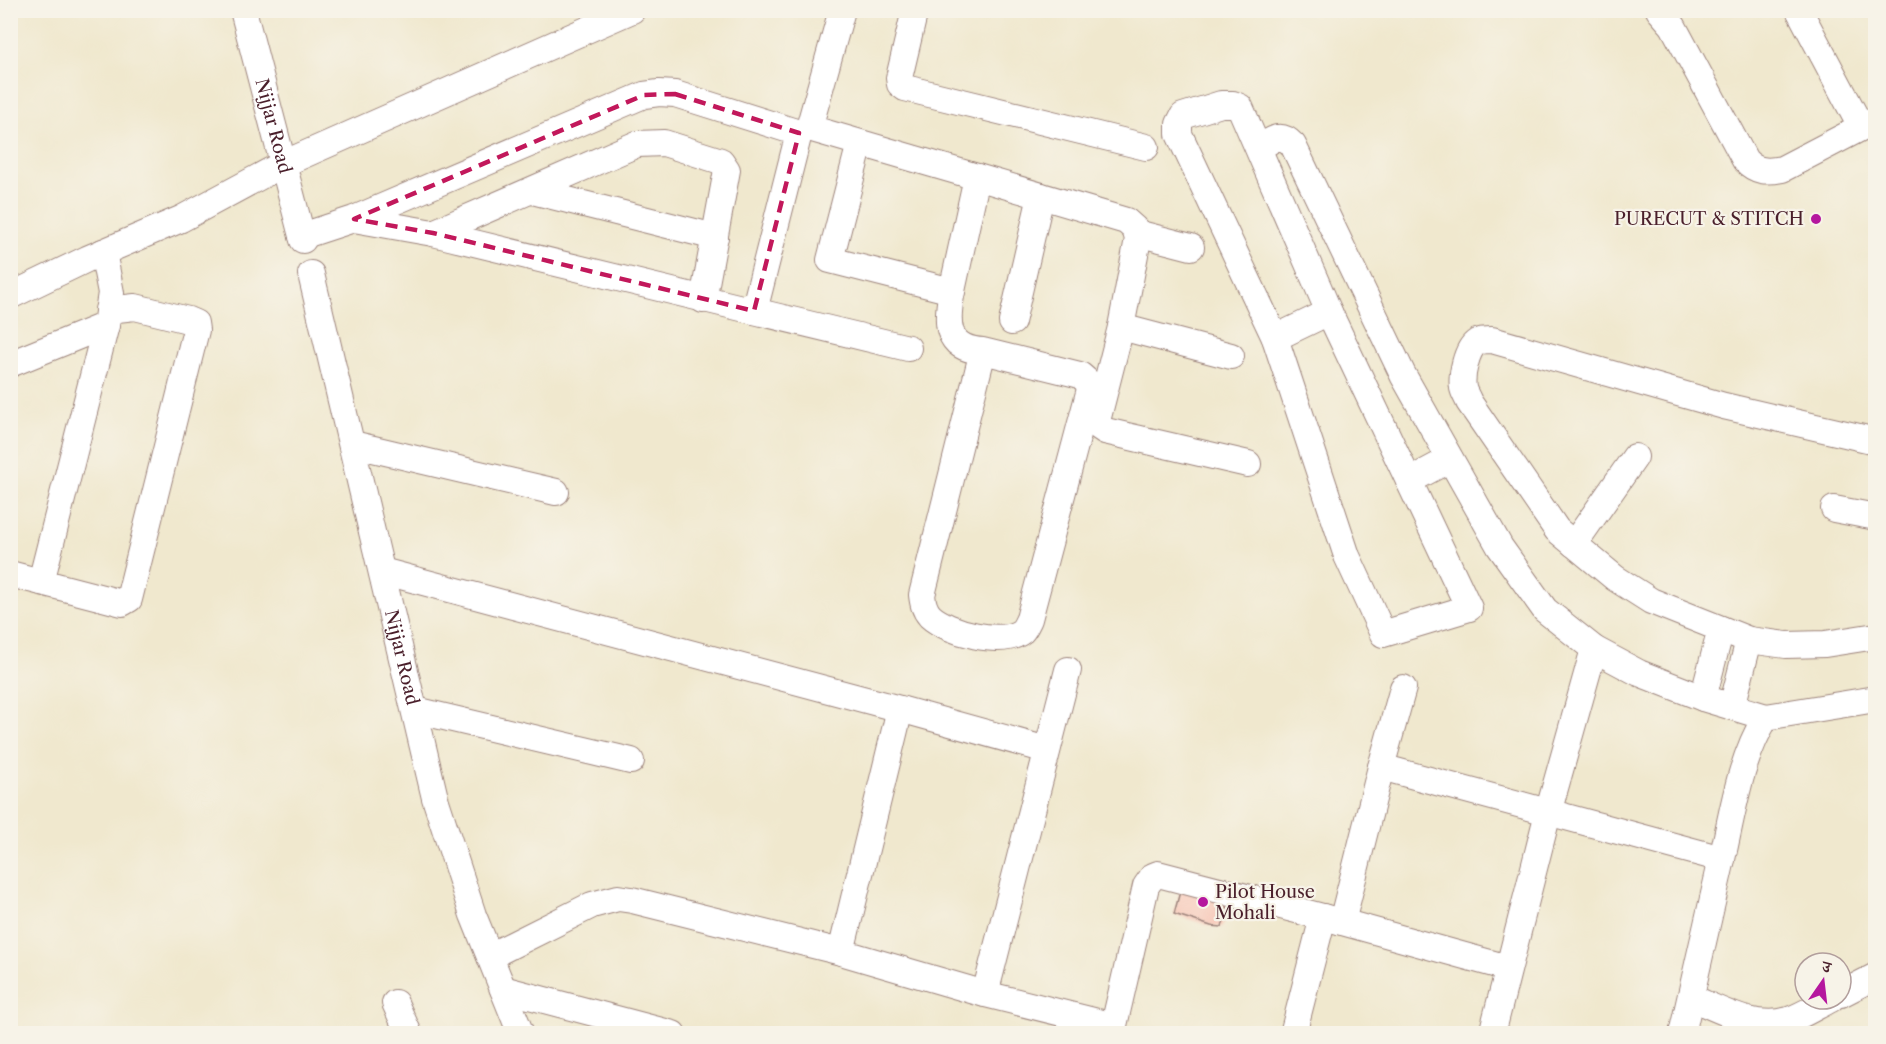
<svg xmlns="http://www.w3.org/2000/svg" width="1886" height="1044" viewBox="0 0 1886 1044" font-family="'Libre Caslon Text','Noto Serif Devanagari',serif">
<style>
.building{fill:#f8ae9b}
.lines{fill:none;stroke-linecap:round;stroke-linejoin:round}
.minor-casing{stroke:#9d847c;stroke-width:28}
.minor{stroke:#fff;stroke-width:26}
.marked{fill:none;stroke:#c2185b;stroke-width:4.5;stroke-dasharray:12 8;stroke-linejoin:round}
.poi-dot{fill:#b5179e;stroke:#f7f3e8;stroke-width:2}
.labels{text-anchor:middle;stroke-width:4.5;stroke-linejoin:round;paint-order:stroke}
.street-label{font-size:18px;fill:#4a1f2b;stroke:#f7f3e8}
.poi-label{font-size:18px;fill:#4a1f2b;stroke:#f7f3e8;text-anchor:end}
</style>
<rect width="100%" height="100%" fill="#f7f3e8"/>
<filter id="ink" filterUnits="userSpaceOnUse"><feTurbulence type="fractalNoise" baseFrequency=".0167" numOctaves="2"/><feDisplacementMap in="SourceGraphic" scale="12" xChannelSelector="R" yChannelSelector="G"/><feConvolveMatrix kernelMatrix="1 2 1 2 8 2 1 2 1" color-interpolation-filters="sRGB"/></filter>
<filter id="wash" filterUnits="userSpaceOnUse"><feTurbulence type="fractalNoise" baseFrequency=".008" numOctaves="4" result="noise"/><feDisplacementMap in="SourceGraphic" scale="24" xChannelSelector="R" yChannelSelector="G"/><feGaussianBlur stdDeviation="1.35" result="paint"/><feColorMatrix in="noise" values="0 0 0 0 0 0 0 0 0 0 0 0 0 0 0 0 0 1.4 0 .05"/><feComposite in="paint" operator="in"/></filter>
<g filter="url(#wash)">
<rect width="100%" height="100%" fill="#f0e8ce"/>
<g id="blocks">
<path class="building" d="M 1182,884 L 1230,897 L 1222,927 L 1211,926 L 1174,914 Z"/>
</g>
</g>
<g filter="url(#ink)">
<use href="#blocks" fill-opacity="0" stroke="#9d847c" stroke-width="1.5"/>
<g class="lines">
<g class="minor-casing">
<g id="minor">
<path id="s1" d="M 243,10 L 303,240"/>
<path d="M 842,10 L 809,128 L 977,177 L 952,291 L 830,260 L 860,143"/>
<path d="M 915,10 L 899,78 L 900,84 L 905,88 L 1146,147"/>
<path d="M 1659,10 L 1673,26 L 1745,160 C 1756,172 1767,172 1782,169 L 1876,120"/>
<path d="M 1799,10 L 1861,127"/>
<path d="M 1221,104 L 1233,104 L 1240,107 L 1329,312 L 1469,608 L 1383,634 L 1347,556 L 1275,338 L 1179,134 L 1179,124 L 1183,116 Z"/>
<path d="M 1259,148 C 1272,140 1280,131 1293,145 L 1403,375 L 1500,547 L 1545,610 L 1594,649 L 1639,673 L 1703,698 L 1766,717"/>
<path d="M 977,177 L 1126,221 L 1135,229 L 1138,239 L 1121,327 L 1097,421 L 1099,427 L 1105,431 L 1248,464"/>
<path d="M 532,191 L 715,237"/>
<path d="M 433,233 L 637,144 L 664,143 L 721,161 L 727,170 L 703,300"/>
<path d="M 1137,233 L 1191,247"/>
<path d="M 302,236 L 354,219 L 644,95 L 659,93 L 675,94 L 799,133 L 754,311 L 433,233 L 354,219"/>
<path id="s2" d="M 311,274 L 435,798 L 473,915 L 521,1034"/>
<path d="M 952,291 C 946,321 944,349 983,351 L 1080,375 L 1087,381 L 1090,389 L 1029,619 C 1027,623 1025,628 1022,631 C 1003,647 947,632 930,616 C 924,609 923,603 922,595 L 983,351"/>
<path d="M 10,296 L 87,259 L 181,219 L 283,164 L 632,10"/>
<path d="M 754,311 L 908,348"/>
<path d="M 1012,322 L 1041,196"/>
<path d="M 1121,327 L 1231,356"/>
<path d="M 1275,338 L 1329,312"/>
<path d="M 10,364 L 106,325"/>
<path d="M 1876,441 L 1724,406 L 1492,340 C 1487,340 1481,340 1477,342 C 1466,349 1461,376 1463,388 C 1464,393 1467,397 1469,402 L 1557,530 L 1615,578 L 1651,601 L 1749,640 L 1786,645 L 1825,644 L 1876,636"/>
<path d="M 352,444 L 556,492"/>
<path d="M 1409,481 L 1450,459"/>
<path d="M 1834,509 L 1876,517"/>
<path d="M 1574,544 L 1635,457"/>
<path d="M 382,571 L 900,709 L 1047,750"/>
<path d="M 10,574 L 41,582 L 106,325 L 111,293 L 103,252"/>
<path d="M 41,582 L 122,603 L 129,599 L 196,330 L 195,323 L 188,320 L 135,307 L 108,310"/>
<path d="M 1703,698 L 1721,629"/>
<path d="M 1732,707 L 1749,640"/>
<path d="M 415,710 L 631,761"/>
<path d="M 1381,767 L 1403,688"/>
<path d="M 1342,922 L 1381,767 L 1722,859 C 1733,811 1740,759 1766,717 L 1876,699"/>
<path d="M 841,952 L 900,709"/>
<path d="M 490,956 L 592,905 L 618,898 L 632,900 L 841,952 L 985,994 L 1114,1026"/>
<path d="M 503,989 L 673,1034"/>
<path d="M 985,994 L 1068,670"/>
<path d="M 1841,994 L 1876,976"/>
<path d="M 1692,998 C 1723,1011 1755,1030 1789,1020 C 1803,1015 1817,1006 1831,999"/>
<path d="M 395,1003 L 409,1034"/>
<path d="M 1112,1034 L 1146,886 L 1153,876 L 1158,874 L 1342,922 L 1508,968"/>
<path d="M 1293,1034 L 1323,917"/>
<path d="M 1492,1034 L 1548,813 L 1594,649"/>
<path d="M 1682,1034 L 1722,859"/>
</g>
</g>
<use href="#minor" class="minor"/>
</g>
</g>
<path class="marked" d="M 675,94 L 799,133 L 754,311 L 433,233 L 354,219 L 644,95 Z"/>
<g class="poi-dot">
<circle cx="1816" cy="219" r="6"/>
<circle cx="1203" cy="902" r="6"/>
</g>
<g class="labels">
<g class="street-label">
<text dy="6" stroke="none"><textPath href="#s1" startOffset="120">Nijjar Road</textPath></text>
<text dy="6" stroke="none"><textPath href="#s2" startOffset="394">Nijjar Road</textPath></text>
</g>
<g class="poi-label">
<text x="1804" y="225">PURECUT &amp; STITCH</text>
<text x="1215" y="898" text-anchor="start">Pilot House<tspan x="1215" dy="21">Mohali</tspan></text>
</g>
</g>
<rect width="1886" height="1044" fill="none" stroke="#f7f3e8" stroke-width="36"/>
<g transform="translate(1823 981) rotate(14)"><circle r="28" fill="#f7f3e8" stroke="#b29e9c" stroke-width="1.5"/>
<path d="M0-4.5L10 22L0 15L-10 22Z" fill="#b5179e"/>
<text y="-9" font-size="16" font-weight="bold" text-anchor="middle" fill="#4a1f2b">उ</text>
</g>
</svg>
